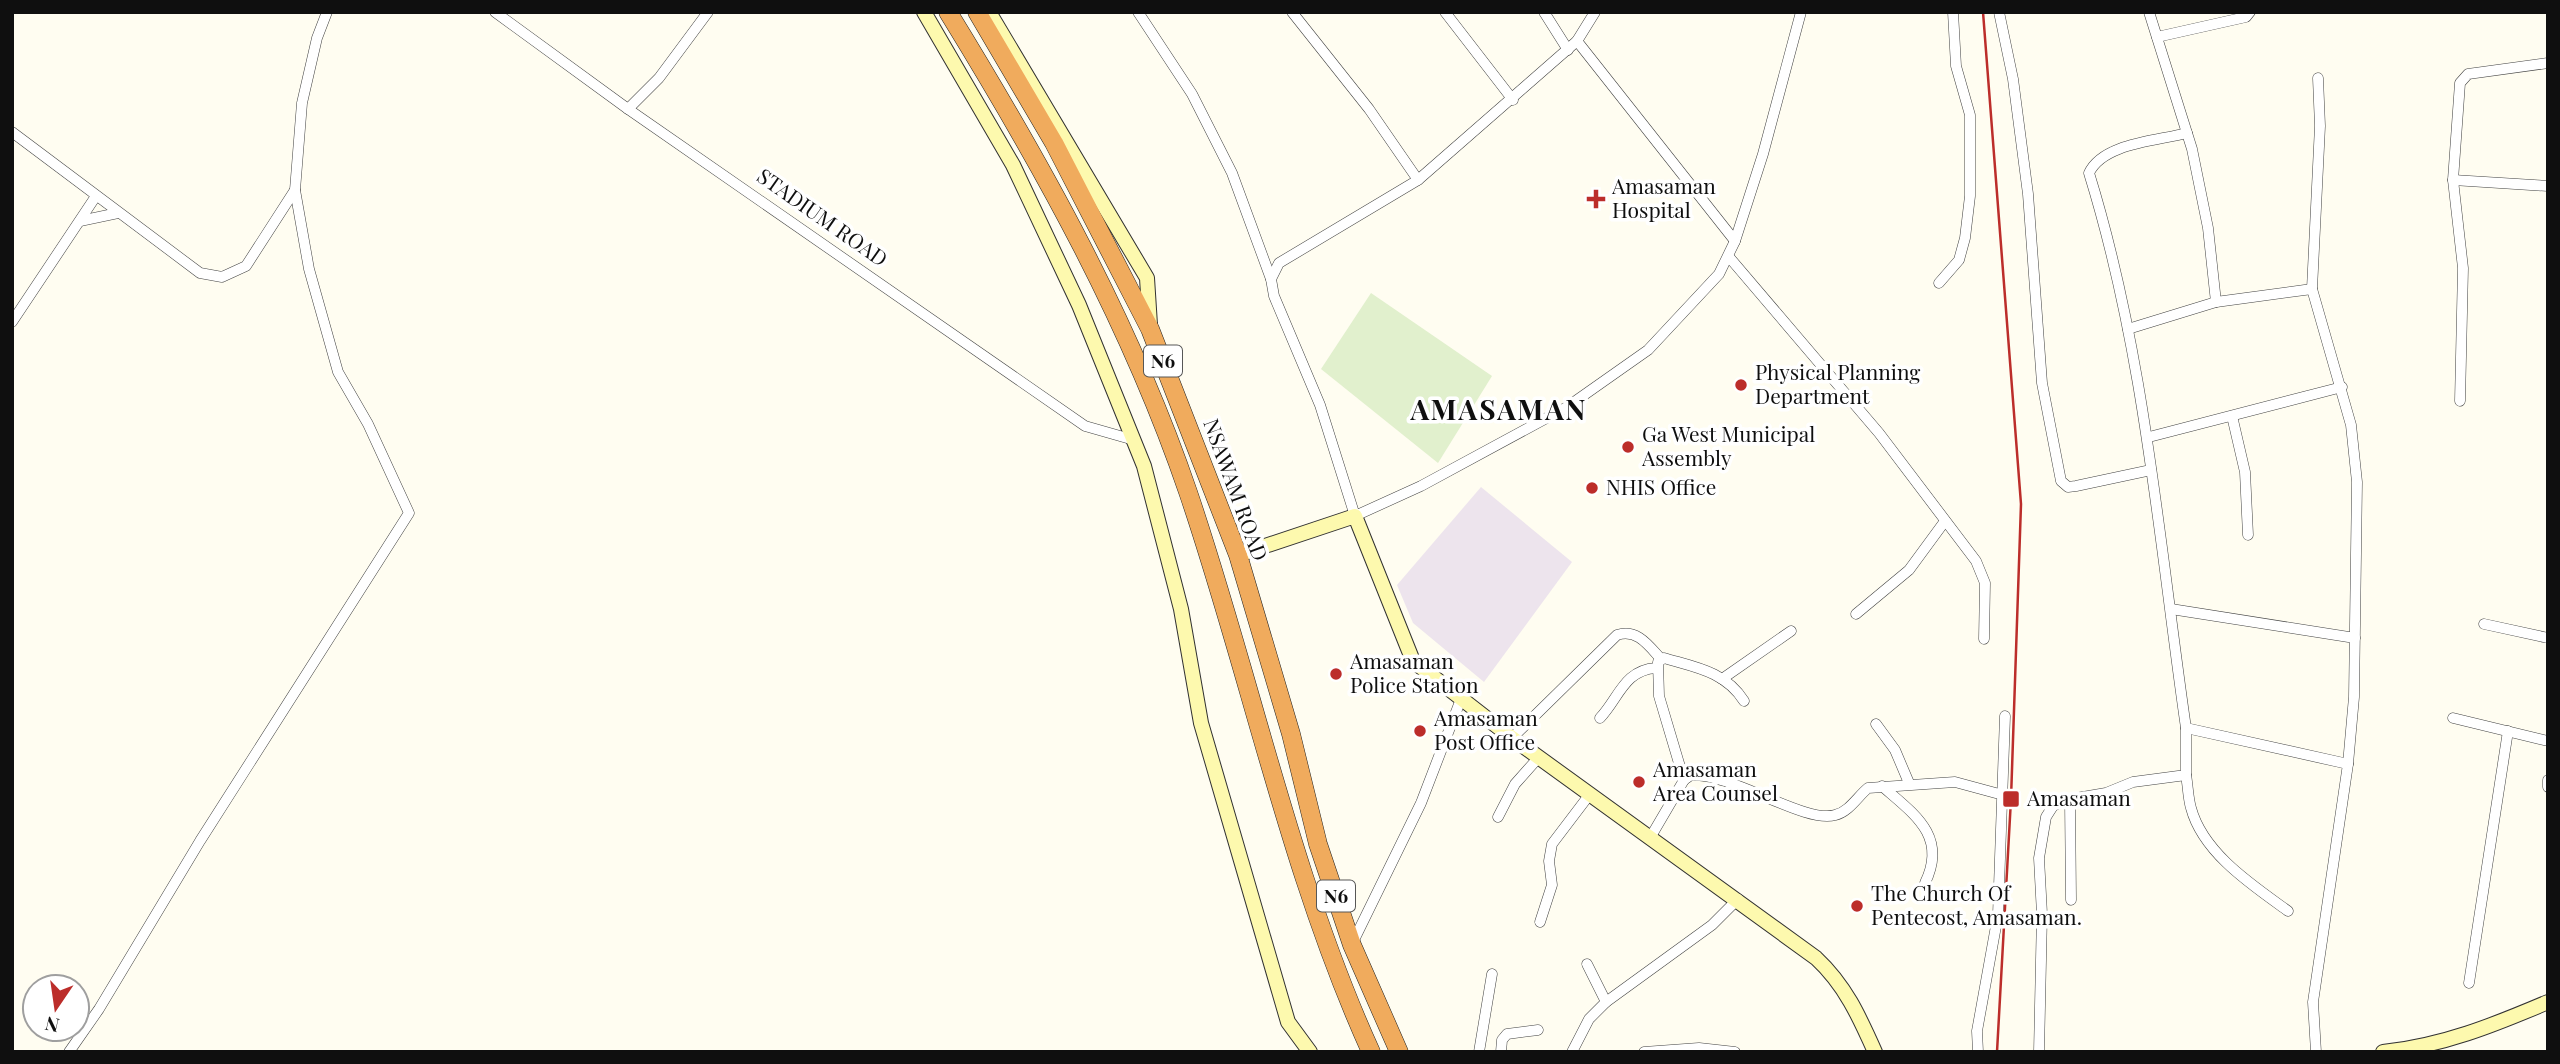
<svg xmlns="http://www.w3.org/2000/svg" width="2560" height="1064" viewBox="0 0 2560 1064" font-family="'Playfair Display',serif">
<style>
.industrial{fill:#ede4ed}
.pitch{fill:#e1f0cd}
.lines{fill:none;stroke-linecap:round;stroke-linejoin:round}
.street-casing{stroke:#424242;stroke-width:11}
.secondary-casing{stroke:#313131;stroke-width:16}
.highway-casing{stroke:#202020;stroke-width:19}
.street{stroke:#fff;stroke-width:10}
.secondary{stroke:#fdf9ae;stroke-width:14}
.highway{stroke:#f0ab5d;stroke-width:18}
.rail{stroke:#bc2d2a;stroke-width:2.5}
.poi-dot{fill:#bc2d2a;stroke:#fff;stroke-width:2.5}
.labels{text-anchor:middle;stroke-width:7;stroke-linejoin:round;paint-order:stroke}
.shield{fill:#fff;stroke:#575757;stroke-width:2}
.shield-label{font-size:19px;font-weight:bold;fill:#0f0f0f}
.poi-label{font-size:21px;fill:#0f0f0f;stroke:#fff;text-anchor:start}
.street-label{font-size:21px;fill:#0f0f0f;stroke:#fff}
.district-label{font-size:28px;font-weight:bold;letter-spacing:2px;fill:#0f0f0f;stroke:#fff}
</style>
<rect width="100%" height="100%" fill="#fffdf1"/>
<path class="industrial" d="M 1481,487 L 1572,562 L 1484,682 L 1413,623 L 1397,585 Z"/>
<path class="pitch" d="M 1371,293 L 1492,376 L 1438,463 L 1321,369 Z"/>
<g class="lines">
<g class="street-casing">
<g id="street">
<path d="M 495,12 L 628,109 L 1085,426 L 1134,440"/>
<path d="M 1138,12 L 1192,94 L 1232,173 L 1271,279 L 1274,296 L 1320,405 L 1355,516 L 1421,486 L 1567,407 L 1648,350 L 1719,274 L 1735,241 L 1763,154 L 1801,12"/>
<path d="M 1292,12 L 1369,109 L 1418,180"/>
<path d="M 1445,12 L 1513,100"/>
<path d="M 1544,12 L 1568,50"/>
<path d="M 1999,12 L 2013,79 L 2028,194 L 2042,383 L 2061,481 L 2068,487 L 2076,486 L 2151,470"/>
<path d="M 2149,12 L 2192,149 L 2208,228 L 2216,302"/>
<path d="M 2157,37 L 2246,17 L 2250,12"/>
<path d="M 1577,41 L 1735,241"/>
<path d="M 628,109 L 659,78 L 708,12"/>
<path d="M 12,132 L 200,273 L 222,277 L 246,266 L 295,190"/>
<path d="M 2453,180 L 2548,186"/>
<path d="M 80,221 L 118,213"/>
<path d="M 1729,257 L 1879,433 L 1976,561 L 1985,583 L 1984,639"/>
<path d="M 1271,279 L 1279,263 L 1418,180 L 1577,41 L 1595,12"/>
<path d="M 1939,283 L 1959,260 L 1965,238 L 1970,196 L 1970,115 L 1956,66 L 1953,12"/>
<path d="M 12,322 L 96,196"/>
<path d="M 2128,329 L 2216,302 L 2312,289"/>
<path d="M 2460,401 L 2463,268 L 2453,180 L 2460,83 L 2468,74 L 2548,63"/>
<path d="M 2232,416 L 2245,472 L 2248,535"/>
<path d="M 2149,437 L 2342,387"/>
<path d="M 2171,609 L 2355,638"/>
<path d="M 1856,614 L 1909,570 L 1945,521"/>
<path d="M 2484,624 L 2548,638"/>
<path d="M 1722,679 L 1791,631"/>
<path d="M 1600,718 C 1619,698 1624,670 1656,668"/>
<path d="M 2453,718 L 2548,741"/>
<path d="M 1876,724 L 1895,750 L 1909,783"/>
<path d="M 2186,728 L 2348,764"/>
<path d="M 1512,738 L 1617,635 C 1637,628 1649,646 1661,659"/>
<path d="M 2186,775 C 2188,786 2188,798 2191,808 C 2203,853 2252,885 2288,911"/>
<path d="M 1684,780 L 1659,696 L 1658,662 L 1664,658 C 1694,667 1725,671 1744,701"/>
<path d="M 2548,780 L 2548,787"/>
<path d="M 1882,786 C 1914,814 1948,836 1925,883"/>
<path d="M 2070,799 L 2071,900"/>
<path d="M 1498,817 L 1515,784 L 1539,757"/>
<path d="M 1650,838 L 1684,780 L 1691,775 C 1732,773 1805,824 1835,815 C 1849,812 1858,796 1868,788 L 1955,782 L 2003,795"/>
<path d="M 1540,922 L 1552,885 L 1549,861 L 1552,844 L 1590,794"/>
<path d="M 1352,944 L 1421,803 L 1461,699"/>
<path d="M 1587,964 L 1606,1002"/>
<path d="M 2469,983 L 2508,731"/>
<path d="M 69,1052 L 99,1009 L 200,841 L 409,513 L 368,424 L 338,372 L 309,269 L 295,190 L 302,103 L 317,38 L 327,12"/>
<path d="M 1479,1052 L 1492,974"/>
<path d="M 1501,1052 L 1502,1040 L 1507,1034 L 1538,1030"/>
<path d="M 1572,1052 L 1589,1019 L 1606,1002 L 1712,925 L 1738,899"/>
<path d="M 1644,1052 L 1699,1048 L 1735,1052"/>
<path d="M 1978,1052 L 1977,1031 L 1998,915 L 2005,716"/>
<path d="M 2039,1052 L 2042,914 L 2039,858 L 2046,817 L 2053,806 L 2065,800 L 2106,793 L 2133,782 L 2186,775 L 2186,728 C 2159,542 2145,354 2089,173 C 2103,143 2157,141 2187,133"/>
<path d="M 2316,1052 L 2313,1002 L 2348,764 L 2354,697 L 2357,482 L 2351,425 L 2312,289 L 2320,126 L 2318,78"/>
</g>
</g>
<g class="secondary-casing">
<g id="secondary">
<path d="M 924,12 L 1013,165 L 1079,305 L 1144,466 L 1181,609 L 1201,723 L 1288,1022 L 1310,1052"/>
<path d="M 989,12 L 1147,278 L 1150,325"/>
<path d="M 1238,555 L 1355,516 L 1413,661 L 1512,738 L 1816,958 C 1845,985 1859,1016 1875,1052"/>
<path d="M 2383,1052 C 2442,1046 2494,1025 2548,1002"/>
</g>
</g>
<g class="highway-casing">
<g id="highway">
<path d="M 948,12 C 1042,165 1130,322 1188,492 C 1251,677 1290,874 1371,1052"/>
<path d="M 977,12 L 1054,143 L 1150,329 L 1238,555 L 1291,734 L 1318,844 L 1352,945 L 1399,1052"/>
</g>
</g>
<use href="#street" class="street"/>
<use href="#secondary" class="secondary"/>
<use href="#highway" class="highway"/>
<path class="rail" d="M 1983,12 L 2021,504 L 2011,799 L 1997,1052"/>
</g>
<g class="poi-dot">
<path d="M1592.5 188.5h7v7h7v7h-7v7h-7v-7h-7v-7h7z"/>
<circle cx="1741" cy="385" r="7"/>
<circle cx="1628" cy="447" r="7"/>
<circle cx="1592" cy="488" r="7"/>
<circle cx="1336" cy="674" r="7"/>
<circle cx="1420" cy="731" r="7"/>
<circle cx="1639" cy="782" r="7"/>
<rect x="2002" y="790" width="18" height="18" rx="3.5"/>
<circle cx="1857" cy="906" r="7"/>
</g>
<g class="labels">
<g class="shield">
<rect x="1144" y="345.5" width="38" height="31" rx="5"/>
<rect x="1317" y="880.5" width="38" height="31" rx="5"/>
</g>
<g class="shield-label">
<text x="1163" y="368">N6</text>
<text x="1336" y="903">N6</text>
</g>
<g class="poi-label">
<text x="1612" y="194">Amasaman<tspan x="1612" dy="24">Hospital</tspan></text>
<text x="1755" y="380">Physical Planning<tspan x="1755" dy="24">Department</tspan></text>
<text x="1642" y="442">Ga West Municipal<tspan x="1642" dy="24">Assembly</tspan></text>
<text x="1606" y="495">NHIS Office</text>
<text x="1350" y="669">Amasaman<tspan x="1350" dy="24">Police Station</tspan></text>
<text x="1434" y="726">Amasaman<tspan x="1434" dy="24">Post Office</tspan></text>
<text x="1653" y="777">Amasaman<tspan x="1653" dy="24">Area Counsel</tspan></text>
<text x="2027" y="806">Amasaman</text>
<text x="1871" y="901">The Church Of<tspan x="1871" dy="24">Pentecost, Amasaman.</tspan></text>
</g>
<g class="street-label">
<text transform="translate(822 218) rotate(35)" y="7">STADIUM ROAD</text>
<text transform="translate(1235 490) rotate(70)" y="7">NSAWAM ROAD</text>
</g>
<g class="district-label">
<text x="1499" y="420">AMASAMAN</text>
</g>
</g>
<rect width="2560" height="1064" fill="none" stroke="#0f0f0f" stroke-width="28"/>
<g transform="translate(56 1008) rotate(193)"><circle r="33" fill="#ffffff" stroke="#9f9f9f" stroke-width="2"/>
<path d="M0-5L12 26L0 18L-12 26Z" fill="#bc2d2a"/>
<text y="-10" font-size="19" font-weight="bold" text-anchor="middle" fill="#0f0f0f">N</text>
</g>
</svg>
